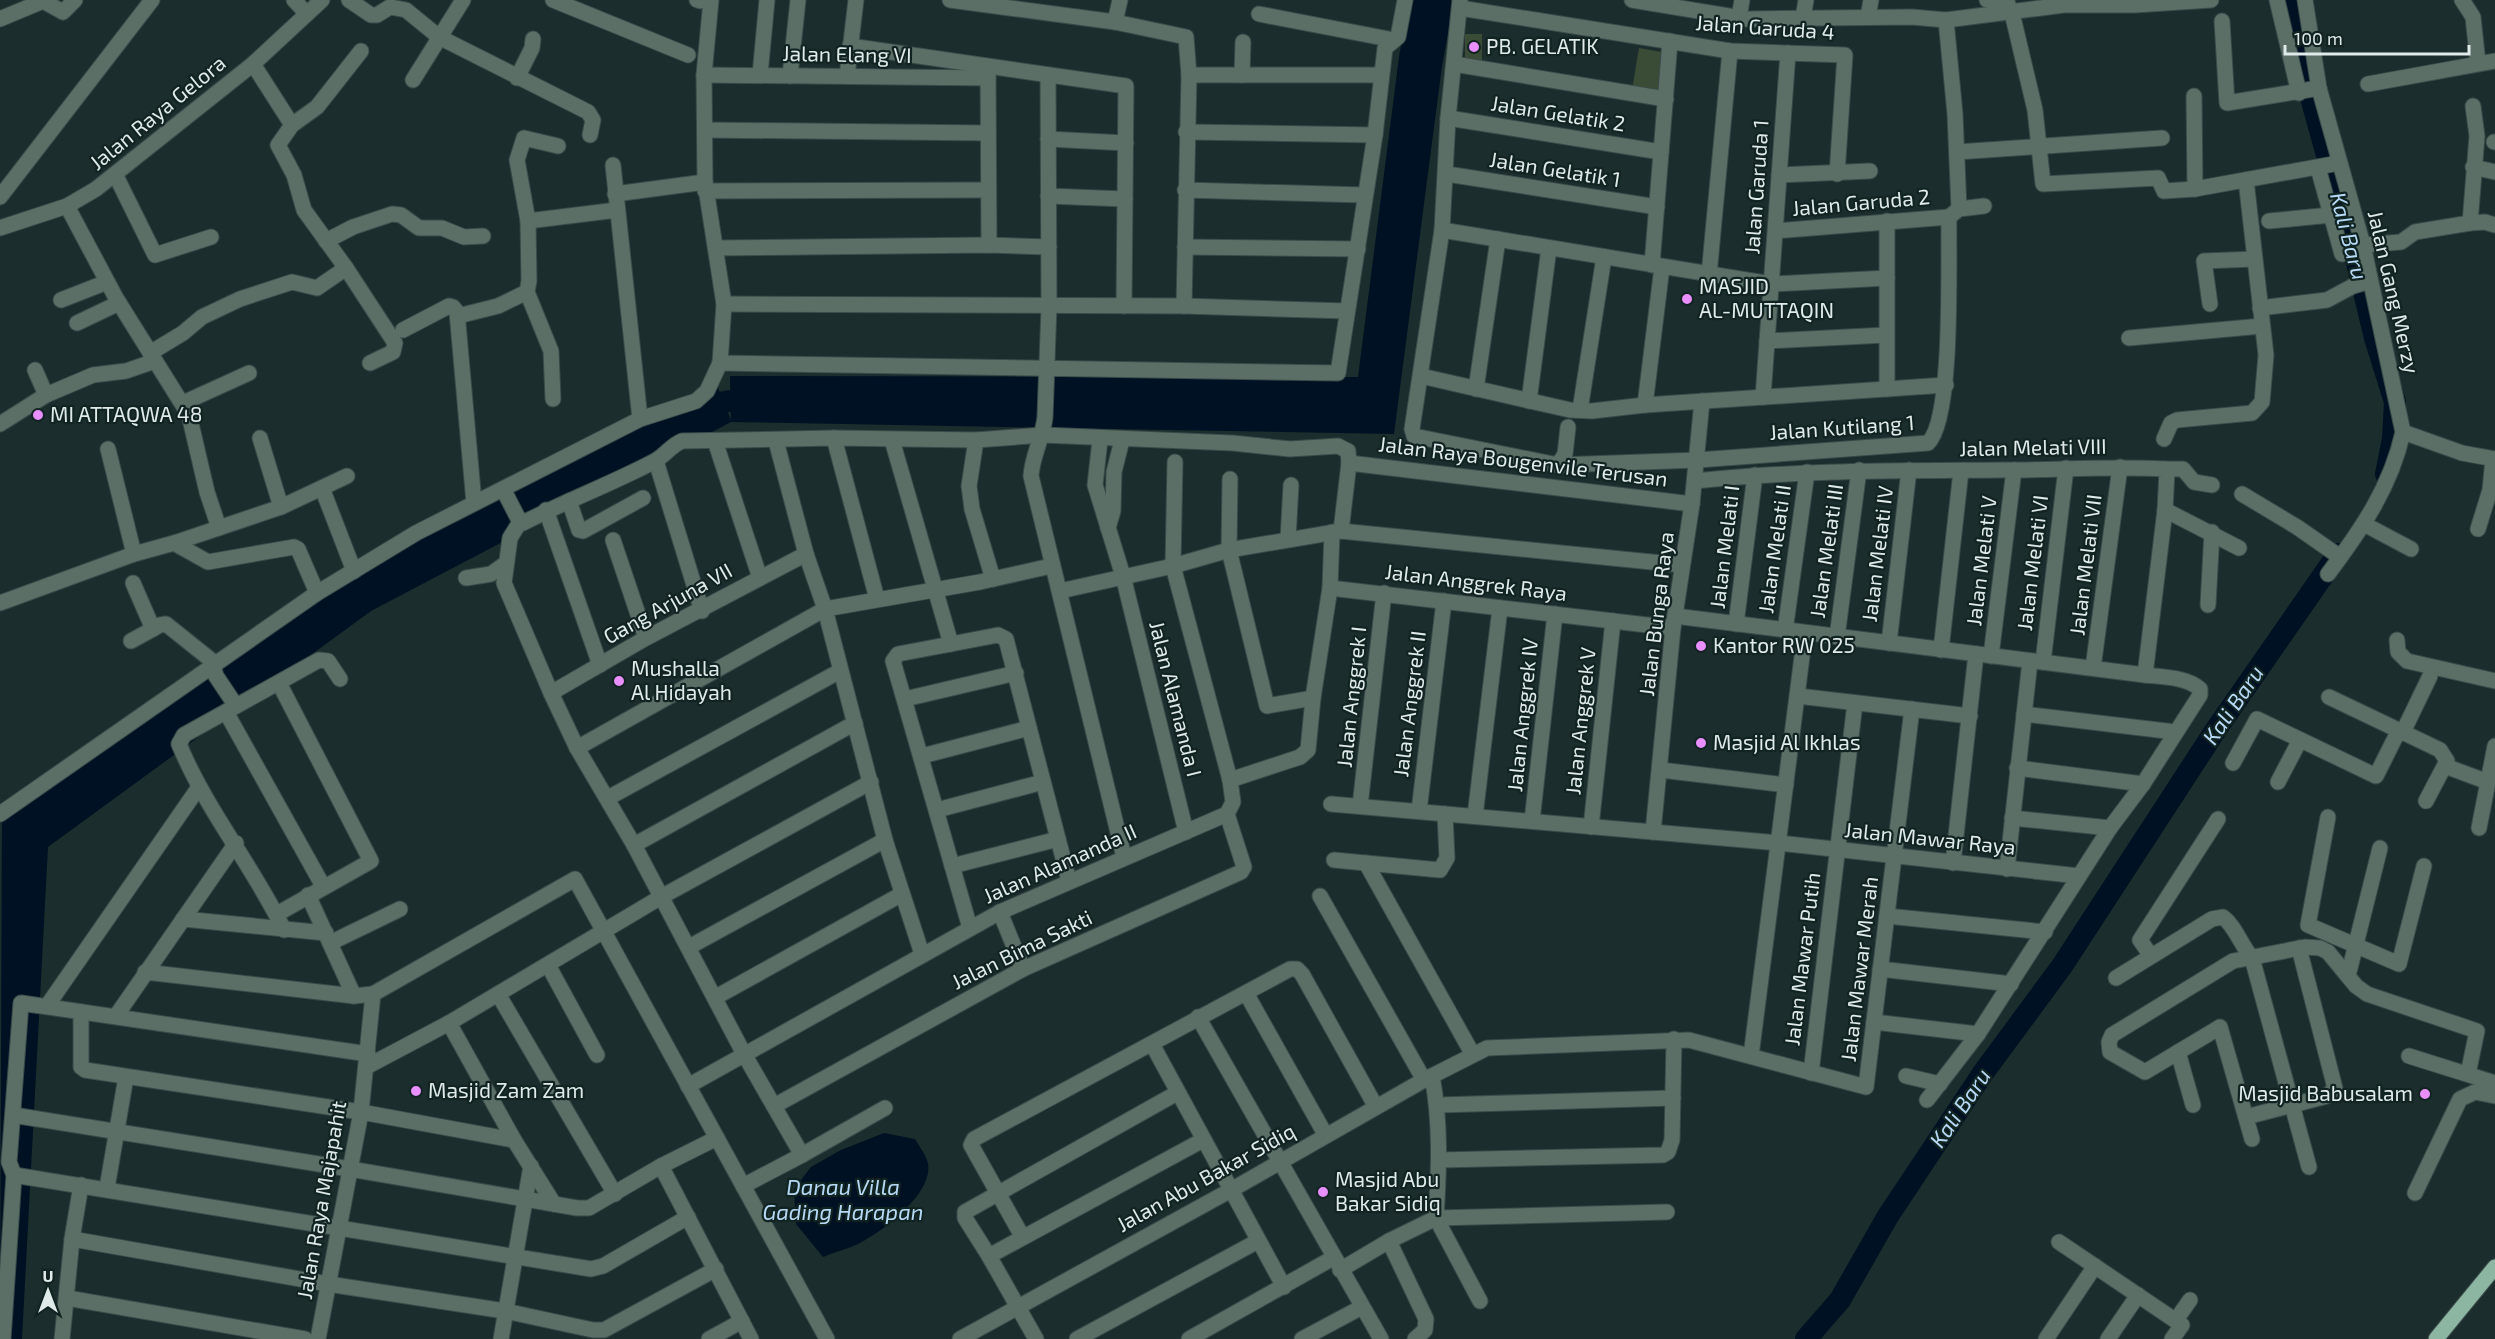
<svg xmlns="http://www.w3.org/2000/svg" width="2495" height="1339" viewBox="0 0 2495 1339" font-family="'Exo 2',sans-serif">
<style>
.green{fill:#3b4c36}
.water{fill:#001123}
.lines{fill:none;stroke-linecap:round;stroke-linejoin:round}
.river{stroke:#001123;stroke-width:22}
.minor-casing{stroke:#3a4b4a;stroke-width:17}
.major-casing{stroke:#3a4b4a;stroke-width:17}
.minor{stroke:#5c6f66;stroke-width:15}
.major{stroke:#8cb5a2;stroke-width:15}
.poi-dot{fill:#e98efe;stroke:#112422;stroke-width:2}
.labels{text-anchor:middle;stroke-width:4.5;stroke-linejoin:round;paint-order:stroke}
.street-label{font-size:21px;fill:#dfeae9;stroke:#112422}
.poi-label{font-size:21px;fill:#dfeae9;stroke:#112422;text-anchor:start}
.water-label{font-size:22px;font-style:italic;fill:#b6d9f6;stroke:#112422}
</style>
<rect width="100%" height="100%" fill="#1b2d2c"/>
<g class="green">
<rect x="1465" y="34" width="17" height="26"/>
<path d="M 1639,48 L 1667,53 L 1661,95 L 1632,90 Z"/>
</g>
<g class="water">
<path d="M 1409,0 L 1454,0 L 1442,66 L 1394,434 L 731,422 L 371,611 L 48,847 L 22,1339 L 0,1339 L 2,803 L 341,579 L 718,388 L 731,420 L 730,376 L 1358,377 L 1399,57 Z"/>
<path d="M 884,1133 L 915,1139 C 919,1146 927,1156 928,1164 C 933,1194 882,1232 858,1244 C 847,1249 835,1252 823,1257 L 796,1224 L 794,1189 L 811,1167 L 841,1150 Z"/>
</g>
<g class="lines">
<g class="river">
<path d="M 2293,0 L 2296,28 L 2313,105 L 2357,263 L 2375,338 L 2395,402 L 2393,439 L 2386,474"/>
<path d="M 694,411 C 718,402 735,398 761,401"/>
<path d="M 1806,1339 L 1840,1300 L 1888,1216 L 1983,1073 L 2062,966 L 2215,731 L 2338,554"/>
</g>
<g class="minor-casing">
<g id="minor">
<path d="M 294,0 L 307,14"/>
<path d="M 349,0 L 371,15 L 377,15 L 390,7 L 406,10 L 439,37 L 588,112 L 593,120 L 590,135"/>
<path d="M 553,0 L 688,55"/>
<path d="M 697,0 L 700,1"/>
<path d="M 711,0 L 704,75 L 705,182 L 724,304 L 720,363 L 1338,373 L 1375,135 L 1385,48 L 1398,37 L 1405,0"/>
<path d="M 950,0 L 1115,22 L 1186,37 L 1189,75 L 1184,306"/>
<path d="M 1460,0 L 1448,118 L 1442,230 L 1412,429 L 1414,436 L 1558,465 L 1698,460 L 1928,443 C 1954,419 1948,258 1949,217"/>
<path d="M 1632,0 L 1747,19 L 1912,17 L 1946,20 L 2064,5 L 2135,5 L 2211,0"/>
<path d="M 1987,0 L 2008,4"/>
<path d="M 2277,0 L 2299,93"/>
<path d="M 2305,0 L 2319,88 L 2363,245 L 2403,432 C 2391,487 2361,530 2328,574"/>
<path d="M 2462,0 L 2473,17 L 2478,63"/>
<path d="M 1460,8 L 1730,51 L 1845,55 L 1837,174"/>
<path d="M 2012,13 L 2035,110 L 2043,184 L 2158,178 L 2164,191 L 2195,189 L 2339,163"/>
<path d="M 1259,14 L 1394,40"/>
<path d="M 1868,17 L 1871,0"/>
<path d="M 1739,18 L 1742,0"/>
<path d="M 1803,18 L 1806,0"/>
<path d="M 0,19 L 43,1 L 63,12 L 75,0"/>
<path d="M 1946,20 L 1955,114 L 1959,209"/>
<path d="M 2222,21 L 2227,103 L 2319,88"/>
<path d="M 1115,22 L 1120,0"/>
<path d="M 850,46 L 1126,86 L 1124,306"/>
<path d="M 253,64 L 292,125 L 278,145 L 294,175 L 304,210 L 346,268 L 395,343 L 393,352 L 370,363"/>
<path d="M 1454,64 L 1666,99"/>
<path d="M 988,69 L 989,245"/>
<path d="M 704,75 L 988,78"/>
<path d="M 760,75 L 767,0"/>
<path d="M 1048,75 L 1049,306 L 1045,417 C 1043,438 1032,456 1031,476 L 1124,857"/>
<path d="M 1189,75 L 1381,75"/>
<path d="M 1242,75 L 1243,42"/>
<path d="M 790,76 L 798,0"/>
<path d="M 847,76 L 856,0"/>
<path d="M 517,78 L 532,48 L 533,39"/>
<path d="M 413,80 L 463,0"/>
<path d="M 2368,84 L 2495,61"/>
<path d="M 2194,96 L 2195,189"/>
<path d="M 1448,118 L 1661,152"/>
<path d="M 292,125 L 317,107 L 361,51"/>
<path d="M 705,130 L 988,133"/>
<path d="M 1186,132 L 1375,135"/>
<path d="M 1048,139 L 1126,143"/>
<path d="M 2494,142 L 2495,142"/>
<path d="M 1957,152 L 2162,138"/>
<path d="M 613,165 L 640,419"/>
<path d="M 2473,167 L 2495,172"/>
<path d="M 2318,168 L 2342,254"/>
<path d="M 115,174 L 155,255 L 211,237"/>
<path d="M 1447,174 L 1657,207"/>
<path d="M 1779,175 L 1870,171"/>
<path d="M 1185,190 L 1364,195"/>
<path d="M 705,191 L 987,190"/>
<path d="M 615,194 L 705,182"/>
<path d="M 1048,196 L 1125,199"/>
<path d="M 0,197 L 152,0"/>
<path d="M 67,206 L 116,298 L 189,415 L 207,492 L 219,528"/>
<path d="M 528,221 L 617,210"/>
<path d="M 1887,221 L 1887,389"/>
<path d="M 2269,221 L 2331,215"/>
<path d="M 2470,223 L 2477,136 L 2473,106"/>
<path d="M 0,228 L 67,206 L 96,189 L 253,64 L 322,0"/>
<path d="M 1442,230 L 1771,284 L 1887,278"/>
<path d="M 1776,231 L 1949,217 L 1959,209 L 1984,206"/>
<path d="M 326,241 L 353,227 L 392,214 L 401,215 L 419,228 L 442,228 L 464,237 L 483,236"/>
<path d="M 2363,245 L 2401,242 L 2415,232 L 2470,223 L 2485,222 L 2495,225"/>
<path d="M 1185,247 L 1358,249"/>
<path d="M 716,248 L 989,245 L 1049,247"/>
<path d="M 1652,265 L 1670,41"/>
<path d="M 1709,275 L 1730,51"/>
<path d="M 61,300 L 107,282"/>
<path d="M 724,304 L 1184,306 L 1347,311"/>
<path d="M 2210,304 L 2204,261 L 2254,259"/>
<path d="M 2260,308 L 2327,300 L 2353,286 L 2370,281"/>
<path d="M 458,316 L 498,306 L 527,292"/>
<path d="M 77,323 L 119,303"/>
<path d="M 403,330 L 449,306 L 453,307 L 457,312 L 474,503"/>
<path d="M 2129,338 L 2262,326"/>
<path d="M 1767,341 L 1886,335"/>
<path d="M 150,353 L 183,333 L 202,317 L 240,299 L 292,282 L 317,288 L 346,268"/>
<path d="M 1421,376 L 1570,410 L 1592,411 L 1645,405 L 1946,385"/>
<path d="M 1476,389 L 1498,239"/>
<path d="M 46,395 L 93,375 L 126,371 L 155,361"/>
<path d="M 1763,397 L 1788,53"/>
<path d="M 553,399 L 551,351 L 527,292 L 529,281 L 528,221 L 517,160 L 524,138 L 558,146"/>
<path d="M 1529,401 L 1549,248"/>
<path d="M 183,403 L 249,373"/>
<path d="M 1645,405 L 1662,267"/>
<path d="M 1580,410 L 1604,257"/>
<path d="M 0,424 L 46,395 L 35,370"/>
<path d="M 2403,432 L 2462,453 L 2495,459"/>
<path d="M 260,438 L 281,507"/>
<path d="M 834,438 L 877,599"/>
<path d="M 2164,439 L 2171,423 L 2177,420 L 2252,413 L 2262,402 L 2266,355 L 2246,180"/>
<path d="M 892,440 L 951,644 L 898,654 L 893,661 L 970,928"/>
<path d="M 976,440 L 969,486 L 972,509 L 993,579"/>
<path d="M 1100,440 L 1095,485 L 1123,576 L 1186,832"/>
<path d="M 715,441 L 760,578"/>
<path d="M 776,441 L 806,554 L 825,609 L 885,840 L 922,954"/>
<path d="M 108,449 L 134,554"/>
<path d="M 656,461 L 702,611"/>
<path d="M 1349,463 L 1692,504"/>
<path d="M 1558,465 L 1565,454 L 1568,427"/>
<path d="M 2164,469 L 2183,469 L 2194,482 L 2212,485"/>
<path d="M 1230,479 L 1229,550 L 1267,706 L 1313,698"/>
<path d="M 1695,481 C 1798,470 1901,471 2004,470 C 2058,470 2111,466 2164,469 L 2167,471 L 2165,510 L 2145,675"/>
<path d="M 322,488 L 354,571"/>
<path d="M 503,489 L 520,522 L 523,523 C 566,501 611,484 653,462 C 664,457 670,446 682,441 L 834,438 L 976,440 L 1043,435 L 1232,443 L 1290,449 L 1338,446 L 1348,451 L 1349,463 L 1341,531"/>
<path d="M 2242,494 L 2297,527 L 2340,557"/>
<path d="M 569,501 L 579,530 L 583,531 L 643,498"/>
<path d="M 546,510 L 600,665"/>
<path d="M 2165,510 L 2239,548"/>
<path d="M 520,522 L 510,538 L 504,583 L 551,693 L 577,748 L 634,845 L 744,1054 L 802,1155 L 743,1186"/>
<path d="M 2364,524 L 2411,549"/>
<path d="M 1108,528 L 1113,511 L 1114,472 L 1122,440"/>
<path d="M 2478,529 L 2490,490 L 2493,459"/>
<path d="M 1332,532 L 1330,588 L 1673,628"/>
<path d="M 1288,539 L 1291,485"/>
<path d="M 613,540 L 646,638"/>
<path d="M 174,543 L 281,507 L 347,476"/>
<path d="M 466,578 L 491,574 L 505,564"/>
<path d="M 133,583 L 153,629"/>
<path d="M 1060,591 L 1173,566 L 1229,550 L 1341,531 L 1682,565"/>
<path d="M 0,603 L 134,554 L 174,543 L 208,562 L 294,547 L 298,549 L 317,593"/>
<path d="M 2208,605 L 2212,532"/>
<path d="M 1675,616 L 2145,675 C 2163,677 2187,677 2200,689 L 2200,695 L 2143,784 L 2110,828 L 1978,1034 L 1927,1100"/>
<path d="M 1736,624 L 1755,475"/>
<path d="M 1785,631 L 1807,472"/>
<path d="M 1837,637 L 1859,470"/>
<path d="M 2397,640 L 2398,652 L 2407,661 L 2495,681"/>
<path d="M 131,641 L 160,625 L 166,624 L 211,660 L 216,676 L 236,706"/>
<path d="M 1889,643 L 1909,470"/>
<path d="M 951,644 L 998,635 L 1006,639 L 1069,881"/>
<path d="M 1941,650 L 1961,471"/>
<path d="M 1991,656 L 2014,470"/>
<path d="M 2043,662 L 2066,468"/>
<path d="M 2093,668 L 2120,467"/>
<path d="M 551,693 L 646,638 L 806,554"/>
<path d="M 1798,696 L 1970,716"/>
<path d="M 2329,697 L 2440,750 L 2447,761 L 2426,801"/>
<path d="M 905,699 L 1016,673"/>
<path d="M 226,712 L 323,886"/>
<path d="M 2024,714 L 2175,732"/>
<path d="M 577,748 L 825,609 L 980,582 L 1051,566"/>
<path d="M 922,756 L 1029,728"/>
<path d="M 2233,763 L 2257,719 L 2376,776 L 2396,736 L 2403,732 L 2430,676"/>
<path d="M 2445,766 L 2488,782"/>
<path d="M 2017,768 L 2143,784"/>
<path d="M 1661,770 L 1786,785"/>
<path d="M 1230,780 L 1300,757 L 1308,750 L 1313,698 L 1330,588"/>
<path d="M 2278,782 L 2300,740"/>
<path d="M 608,798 L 840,671"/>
<path d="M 1331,804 L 1779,843 L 2079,876"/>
<path d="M 1360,806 L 1384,593"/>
<path d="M 937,810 L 1043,782"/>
<path d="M 1419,811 L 1444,601"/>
<path d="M 0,814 L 317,593 L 416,533 L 640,419 L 696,401 L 707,391 L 720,363"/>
<path d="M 1475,816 L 1500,608"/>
<path d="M 2328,817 L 2308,925 L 2399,964 L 2424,866"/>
<path d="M 2012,818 L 2110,828"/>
<path d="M 1532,821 L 1555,614"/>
<path d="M 1591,827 L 1613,621"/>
<path d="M 2479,828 L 2495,746"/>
<path d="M 1653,832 L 1673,628 L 1692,504 L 1702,401"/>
<path d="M 634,845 L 855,723"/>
<path d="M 1334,860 L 1440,870 L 1447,858 L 1445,814"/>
<path d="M 1366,863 L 1472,1053"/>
<path d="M 1953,863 L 1976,654"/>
<path d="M 952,866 L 1058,839"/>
<path d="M 2007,869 L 2030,661"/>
<path d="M 308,895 L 354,996 L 373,994 L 361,1112 L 318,1339"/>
<path d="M 1320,896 L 1424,1080"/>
<path d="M 1000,912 L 1023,969"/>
<path d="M 277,914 L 371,861 L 279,683"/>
<path d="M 1887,916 L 2045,932"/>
<path d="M 183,919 L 326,933"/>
<path d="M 284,930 C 253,866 206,810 179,744 L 184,735 L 319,660 L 328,661 L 340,679"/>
<path d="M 330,943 L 400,909"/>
<path d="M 689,947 L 885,840"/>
<path d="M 2151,956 L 2140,940 L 2218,819"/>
<path d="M 548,965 L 597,1055"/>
<path d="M 1880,969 L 2011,984"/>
<path d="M 145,972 L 354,996"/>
<path d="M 2348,976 L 2380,848"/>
<path d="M 2116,978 L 2212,919 L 2223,917 C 2235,926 2241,945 2252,958 L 2309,1167"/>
<path d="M 1246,993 L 1325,1134"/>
<path d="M 373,994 L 575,879 L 827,1339"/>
<path d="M 498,994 L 615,1194"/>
<path d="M 716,997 L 902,894"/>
<path d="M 47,1006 L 199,787"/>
<path d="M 81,1012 L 81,1067 L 85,1070 L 361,1112 L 514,1140"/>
<path d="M 116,1016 L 236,843"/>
<path d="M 1198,1017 L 1381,1339"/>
<path d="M 1874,1022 L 1978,1034"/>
<path d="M 449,1023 L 514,1140 L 554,1204"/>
<path d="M 1152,1044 L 1284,1287"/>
<path d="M 2178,1052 L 2193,1105"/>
<path d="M 1751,1056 L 1805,633"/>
<path d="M 2409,1056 L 2495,1083"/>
<path d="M 366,1067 L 449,1023 L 661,897 L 871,782"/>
<path d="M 1811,1073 L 1855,703"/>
<path d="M 1432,1076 C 1441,1123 1439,1170 1436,1218 L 1667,1212"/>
<path d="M 1906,1076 L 1940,1084"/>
<path d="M 688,1086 L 1000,912 L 1227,814 L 1233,802 L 1230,780 L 1173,566 L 1175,462"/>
<path d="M 1438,1105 L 1673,1098"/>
<path d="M 774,1106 L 1023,969 L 1241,872 L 1244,867 L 1227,814"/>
<path d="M 13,1115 L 350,1169 L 577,1208 L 589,1208 L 661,1166 L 717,1138"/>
<path d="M 2246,1117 L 2327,1096 L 2335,1088 L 2299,948"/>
<path d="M 2252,1139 L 2220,1027 L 2145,1072 L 2110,1052 L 2109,1042 L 2112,1035 L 2233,961 L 2305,947 L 2320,948 L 2328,952 L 2356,986 L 2367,994 L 2477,1031 L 2468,1074"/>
<path d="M 802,1155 L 885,1108"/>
<path d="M 1440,1160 L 1663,1155 L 1668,1152 L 1672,1140 L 1674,1039"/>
<path d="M 661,1166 L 751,1339"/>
<path d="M 14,1175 L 591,1269 L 603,1266 L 688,1217"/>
<path d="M 107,1188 L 126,1077"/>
<path d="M 2415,1193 L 2460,1099 L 2475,1092 L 2495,1096"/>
<path d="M 1022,1236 L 971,1145 L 974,1139 L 1290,969 L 1297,969 L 1302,974 L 1376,1107"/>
<path d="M 72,1239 L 328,1284 L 505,1311 L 593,1330 L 604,1330 L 716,1269"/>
<path d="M 1389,1241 L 1426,1319 L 1425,1330 L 1415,1339"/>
<path d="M 2059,1242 L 2182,1325 L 2172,1339"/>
<path d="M 989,1256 L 965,1218 L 965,1212 L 1177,1093"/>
<path d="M 1340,1270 L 1389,1241 L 1436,1218 L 1480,1301"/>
<path d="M 67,1298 L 305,1339"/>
<path d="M 2176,1320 L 2190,1300"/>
<path d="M 3,1339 L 14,1175 L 9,1162 L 21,1003 L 368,1054"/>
<path d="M 62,1339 L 72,1239 L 81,1185"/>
<path d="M 501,1339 L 531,1166"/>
<path d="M 709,1339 L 742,1321"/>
<path d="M 960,1339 L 1231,1190 L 1424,1080 L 1487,1048 L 1689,1040 L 1866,1087 L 1912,709"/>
<path d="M 1036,1339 L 989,1256 L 1203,1140"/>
<path d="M 1077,1339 L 1258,1241"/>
<path d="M 1189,1339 L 1333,1258"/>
<path d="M 1302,1339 L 1362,1307"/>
<path d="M 2046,1339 L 2095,1266"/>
<path d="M 2108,1339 L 2138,1295"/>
</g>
</g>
<g class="major-casing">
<path id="major" d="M 2436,1339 L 2495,1267"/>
</g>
<use href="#minor" class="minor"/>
<use href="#major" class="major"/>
</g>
<g class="poi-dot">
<circle cx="1474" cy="47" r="6"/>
<circle cx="1687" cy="299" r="6"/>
<circle cx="38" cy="415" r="6"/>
<circle cx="1701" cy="646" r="6"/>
<circle cx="619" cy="681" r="6"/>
<circle cx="1701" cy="743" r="6"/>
<circle cx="416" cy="1091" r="6"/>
<circle cx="2425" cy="1094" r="6"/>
<circle cx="1323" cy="1192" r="6"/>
</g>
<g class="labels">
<g class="street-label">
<text transform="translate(1765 28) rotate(4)" y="7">Jalan Garuda 4</text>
<text transform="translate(847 55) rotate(1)" y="7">Jalan Elang VI</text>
<text transform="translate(158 113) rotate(-39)" y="7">Jalan Raya Gelora</text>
<text transform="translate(1558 114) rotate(9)" y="7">Jalan Gelatik 2</text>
<text transform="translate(1555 170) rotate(9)" y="7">Jalan Gelatik 1</text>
<text transform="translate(1757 187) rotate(-86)" y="7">Jalan Garuda 1</text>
<text transform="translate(1861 203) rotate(-5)" y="7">Jalan Garuda 2</text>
<text transform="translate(2393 292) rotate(77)" y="7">Jalan Gang Merzy</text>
<text transform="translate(1842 428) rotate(-4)" y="7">Jalan Kutilang 1</text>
<text transform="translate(2033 448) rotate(-1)" y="7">Jalan Melati VIII</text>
<text transform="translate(1523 462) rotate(7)" y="7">Jalan Raya Bougenvile Terusan</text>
<text transform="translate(1725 547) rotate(-83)" y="7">Jalan Melati I</text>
<text transform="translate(1775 549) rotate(-82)" y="7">Jalan Melati II</text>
<text transform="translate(1827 551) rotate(-82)" y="7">Jalan Melati III</text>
<text transform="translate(1878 554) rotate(-83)" y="7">Jalan Melati IV</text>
<text transform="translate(1982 561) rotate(-83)" y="7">Jalan Melati V</text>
<text transform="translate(2033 563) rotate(-83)" y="7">Jalan Melati VI</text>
<text transform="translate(2086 565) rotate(-83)" y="7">Jalan Melati VII</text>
<text transform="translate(1476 583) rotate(7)" y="7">Jalan Anggrek Raya</text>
<text transform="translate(668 604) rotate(-29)" y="7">Gang Arjuna VII</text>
<text transform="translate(1657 614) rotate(-83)" y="7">Jalan Bunga Raya</text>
<text transform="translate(1352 697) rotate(-84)" y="7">Jalan Anggrek I</text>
<text transform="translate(1175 699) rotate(76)" y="7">Jalan Alamanda I</text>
<text transform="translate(1410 704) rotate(-83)" y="7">Jalan Anggrek II</text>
<text transform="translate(1523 715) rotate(-84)" y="7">Jalan Anggrek IV</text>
<text transform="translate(1581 721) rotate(-84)" y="7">Jalan Anggrek V</text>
<text transform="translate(1930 839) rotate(6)" y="7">Jalan Mawar Raya</text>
<text transform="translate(1060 864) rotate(-24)" y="7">Jalan Alamanda II</text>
<text transform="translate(1022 950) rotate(-26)" y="7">Jalan Bima Sakti</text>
<text transform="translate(1803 959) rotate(-83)" y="7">Jalan Mawar Putih</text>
<text transform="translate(1860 969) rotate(-83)" y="7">Jalan Mawar Merah</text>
<text transform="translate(1206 1178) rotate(-29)" y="7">Jalan Abu Bakar Sidiq</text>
<text transform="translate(322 1200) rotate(-80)" y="7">Jalan Raya Majapahit</text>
</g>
<g class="poi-label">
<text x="1486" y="54">PB. GELATIK</text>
<text x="1699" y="294">MASJID<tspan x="1699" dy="24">AL-MUTTAQIN</tspan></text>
<text x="50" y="422">MI ATTAQWA 48</text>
<text x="1713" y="653">Kantor RW 025</text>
<text x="631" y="676">Mushalla<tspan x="631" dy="24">Al Hidayah</tspan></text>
<text x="1713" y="750">Masjid Al Ikhlas</text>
<text x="428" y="1098">Masjid Zam Zam</text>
<text x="2413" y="1101" text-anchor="end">Masjid Babusalam</text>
<text x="1335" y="1187">Masjid Abu<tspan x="1335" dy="24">Bakar Sidiq</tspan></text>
</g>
<g class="water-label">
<text transform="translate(2349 236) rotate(75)" y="8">Kali Baru</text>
<text transform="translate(2233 705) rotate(-56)" y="8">Kali Baru</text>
<text transform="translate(1960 1108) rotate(-56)" y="8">Kali Baru</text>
<text x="843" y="1195">Danau Villa<tspan x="843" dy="25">Gading Harapan</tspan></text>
</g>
</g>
<g transform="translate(48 1291)" stroke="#112422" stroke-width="4.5" paint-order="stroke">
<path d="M0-4.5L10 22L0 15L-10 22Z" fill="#dfeae9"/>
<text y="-9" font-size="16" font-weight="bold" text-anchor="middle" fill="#dfeae9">U</text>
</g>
<path d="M2285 45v9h184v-9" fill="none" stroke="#dfeae9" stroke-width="3"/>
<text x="2294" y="45" font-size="18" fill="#dfeae9" stroke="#112422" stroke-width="4.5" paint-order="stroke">100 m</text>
</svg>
